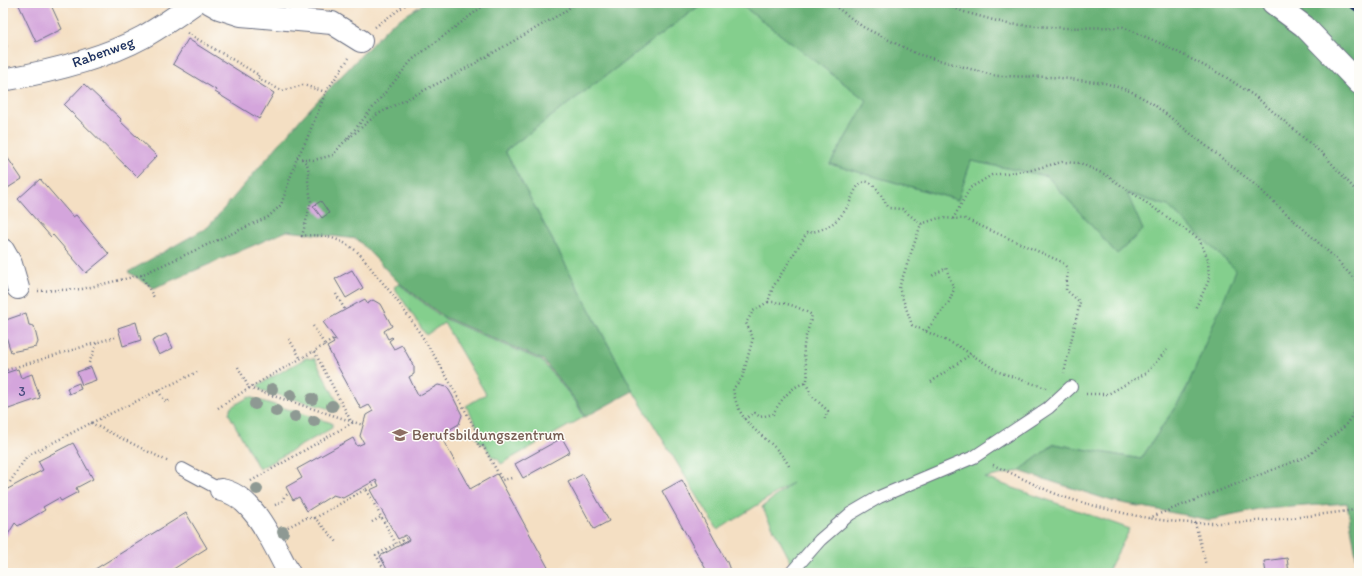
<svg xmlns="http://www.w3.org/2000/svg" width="1362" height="576" viewBox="0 0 1362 576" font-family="Itim,sans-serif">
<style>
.green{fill:#84cf8d;stroke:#507f76}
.forest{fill:#6bb278;stroke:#43706b}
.building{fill:#d4a5dc}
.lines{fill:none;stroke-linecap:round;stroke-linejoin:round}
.service-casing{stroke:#676d81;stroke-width:14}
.minor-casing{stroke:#676d81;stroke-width:24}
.path{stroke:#676d81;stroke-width:2.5;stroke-dasharray:1 3;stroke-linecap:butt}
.service{stroke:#fff;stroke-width:12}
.minor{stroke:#fff;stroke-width:22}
.rail{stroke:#1b2f5e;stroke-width:3}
.tree{fill:#8e9993}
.labels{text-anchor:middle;stroke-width:3;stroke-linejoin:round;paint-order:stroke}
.number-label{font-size:13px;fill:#494c7e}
.street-label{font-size:15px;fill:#1b2f5e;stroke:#fdfcf7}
.education-label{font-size:15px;fill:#785e54;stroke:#fdfcf7;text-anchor:start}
</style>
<rect width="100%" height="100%" fill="#fdfcf7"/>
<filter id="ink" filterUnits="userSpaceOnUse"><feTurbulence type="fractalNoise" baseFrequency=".025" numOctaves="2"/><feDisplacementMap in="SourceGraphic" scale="8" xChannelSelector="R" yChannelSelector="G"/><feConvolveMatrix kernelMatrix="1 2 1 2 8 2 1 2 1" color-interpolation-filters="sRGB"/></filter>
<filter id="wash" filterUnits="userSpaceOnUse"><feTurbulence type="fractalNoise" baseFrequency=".012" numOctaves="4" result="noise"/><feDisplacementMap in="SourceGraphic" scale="16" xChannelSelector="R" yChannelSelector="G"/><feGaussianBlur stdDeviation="0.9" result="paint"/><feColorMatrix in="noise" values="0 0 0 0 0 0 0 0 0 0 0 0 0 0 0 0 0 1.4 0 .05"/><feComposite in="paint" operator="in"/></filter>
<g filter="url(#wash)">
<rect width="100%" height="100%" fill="#f4dfc3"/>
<g class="green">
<path d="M 703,3 L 739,3 L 867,101 L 830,164 L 958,200 L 971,161 L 1047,176 L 1117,254 L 1143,230 L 1126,193 L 1168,206 L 1237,270 L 1185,392 L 1141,459 L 1054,444 L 1019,471 L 985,478 L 1130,529 L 1107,573 L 797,573 L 762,507 L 792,483 L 718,530 L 633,391 L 505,151 Z"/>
<path d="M 399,284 L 443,318 L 542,361 L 576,402 L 584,417 L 501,464 L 498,459 L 492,457 L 484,443 L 481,444 L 476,436 L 481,433 L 466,406 L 486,394 L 444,323 L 426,335 L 394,287 Z"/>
<path d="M 306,358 L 315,359 L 340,407 L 334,410 L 261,390 L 258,385 Z"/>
<path d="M 249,397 L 332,423 L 332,428 L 259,469 L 229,414 L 231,407 Z"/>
</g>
<g class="forest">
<path d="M 425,3 L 703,3 L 505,151 L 633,391 L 585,417 L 577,402 L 543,360 L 444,317 L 398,282 L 357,239 L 287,231 L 154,288 L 128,272 L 208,227 L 304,115 L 390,25 Z"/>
<path d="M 739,3 L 1359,3 L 1359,573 L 1347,503 L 1264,509 L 1210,520 L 1112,501 L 1019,471 L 1054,444 L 1141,459 L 1185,392 L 1236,270 L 1168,206 L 1127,193 L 1143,230 L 1117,254 L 1047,176 L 971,161 L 958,200 L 830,164 L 867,101 Z"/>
</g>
<g id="blocks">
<g class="building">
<path d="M 18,3 L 50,3 L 62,29 L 36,42 Z"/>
<path d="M 3,28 L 7,47 L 3,48 Z"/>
<path d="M 188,39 L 274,93 L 259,119 L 215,92 L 216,90 L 173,64 Z"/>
<path d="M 84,84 L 121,119 L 120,121 L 157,156 L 137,177 L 64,105 Z"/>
<path d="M 3,151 L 22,179 L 3,191 Z"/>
<path d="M 40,179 L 73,217 L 76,215 L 109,254 L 86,273 L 53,235 L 51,237 L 18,199 Z"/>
<path d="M 321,201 L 329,213 L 322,218 L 313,206 Z"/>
<path d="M 352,270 L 363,288 L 346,298 L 335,279 Z"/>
<path d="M 365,299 L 367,304 L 373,300 L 380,304 L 392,326 L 384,331 L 388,339 L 392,337 L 393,338 L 389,341 L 394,349 L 402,345 L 414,367 L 414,374 L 409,377 L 418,396 L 438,385 L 447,387 L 452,395 L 462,415 L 459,424 L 440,435 L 470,489 L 497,474 L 551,573 L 389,573 L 380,556 L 409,540 L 406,535 L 398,539 L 370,490 L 379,486 L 376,480 L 343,498 L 333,495 L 307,511 L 299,497 L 293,500 L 286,487 L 302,478 L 297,469 L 353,438 L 357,446 L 364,443 L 360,436 L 366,415 L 373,411 L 369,405 L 361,409 L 327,347 L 334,343 L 332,340 L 337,341 L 323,322 Z"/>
<path d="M 26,313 L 29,325 L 34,326 L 38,342 L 36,347 L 11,352 L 3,327 L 3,321 Z"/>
<path d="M 136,322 L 141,340 L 123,346 L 118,328 Z"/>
<path d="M 166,334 L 173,348 L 159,355 L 152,341 Z"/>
<path d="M 91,367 L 96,380 L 82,385 L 77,372 Z"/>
<path d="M 18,369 L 21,378 L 32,374 L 40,398 L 3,411 L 3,374 Z"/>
<path d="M 79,383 L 81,389 L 69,394 L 67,388 Z"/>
<path d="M 562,438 L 570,452 L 523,478 L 515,464 Z"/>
<path d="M 73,443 L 93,479 L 76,488 L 78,492 L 61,501 L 59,498 L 43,507 L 45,510 L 18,526 L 15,523 L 7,536 L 3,535 L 4,491 L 43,470 L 38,461 Z"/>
<path d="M 583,474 L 609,521 L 594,529 L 568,482 Z"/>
<path d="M 682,480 L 727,562 L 731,573 L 708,573 L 662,491 Z"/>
<path d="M 186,513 L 207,548 L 167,573 L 93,573 L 92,571 Z"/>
<path d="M 1287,558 L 1289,573 L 1266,573 L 1264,561 Z"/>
</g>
</g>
</g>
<g filter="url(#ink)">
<use href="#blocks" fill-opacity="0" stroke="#676d81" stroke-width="1"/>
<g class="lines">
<g class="service-casing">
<g id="service">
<path d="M 182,469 L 221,490"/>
<path d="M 791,573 L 820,540 L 850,514 L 879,497 L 974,457 L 1048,408 L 1071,387"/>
</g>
</g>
<g class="minor-casing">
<g id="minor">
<path d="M 210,3 L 219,8 L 241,15 L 332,23 L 361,41"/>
<path d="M 1273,3 L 1304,26 L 1359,83"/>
<path d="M 3,80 C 48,72 103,59 143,37 C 161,27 178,15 195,3"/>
<path d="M 3,250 L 11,264 L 18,288"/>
<path d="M 221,490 C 254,495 274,546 289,573"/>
</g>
</g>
<g class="path">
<path d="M 831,3 L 863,27 L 917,54 L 996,76 L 1052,77 L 1105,83 L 1130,91 L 1152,103 L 1253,183 L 1333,256 L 1359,284"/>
<path d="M 942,3 L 964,12 L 1008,24 L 1066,28 L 1123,27 L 1162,44 L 1224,76 L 1256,97 L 1326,157 L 1359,194"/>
<path d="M 375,27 L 408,3"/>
<path d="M 187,33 L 259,75 L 257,78 L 282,91 L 303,85 L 326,92"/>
<path d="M 347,139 L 412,60 L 487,3"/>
<path d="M 297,158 L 314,160 L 333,155 L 342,144 L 376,115 L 458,73 L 564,12 L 575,3"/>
<path d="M 302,159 L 307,164 L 309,172 L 308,180 L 311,202 L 302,236 C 320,233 340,238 355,250 C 364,257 370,268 377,276 C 417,322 448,377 476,431 L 477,433 L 473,435 L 480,448 L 483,446 L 502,480 L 512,478"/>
<path d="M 953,219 L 970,188 L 992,175 L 1031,170 L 1062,162 L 1080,163 L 1106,175 L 1199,239 L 1208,259 L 1209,280 L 1195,309"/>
<path d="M 141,275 L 155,299"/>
<path d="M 38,291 L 82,289 L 141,275 L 268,217 L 281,205 L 297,158 L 306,141 L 326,92 L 349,58"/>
<path d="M 336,294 L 345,310"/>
<path d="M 768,302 C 786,302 797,306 812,315 C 810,325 805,336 804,346 C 802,359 811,370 806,383 L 811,395 L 828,411 L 824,420"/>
<path d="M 926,331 L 949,302 L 954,289 L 946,268 L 930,277"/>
<path d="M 289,339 L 301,359"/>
<path d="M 325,345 L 332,340"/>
<path d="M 89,363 L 97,343"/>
<path d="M 238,367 L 249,388 L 363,425"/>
<path d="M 3,371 L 115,337"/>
<path d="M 931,382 L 971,354"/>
<path d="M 1046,388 L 999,372 L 958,346 L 912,325 L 899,288 L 921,224 L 939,218 L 965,219 L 1062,262 L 1068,269 L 1066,290 L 1080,302 L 1064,373"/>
<path d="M 158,391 L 166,402 L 172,400"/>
<path d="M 1086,394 L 1108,394 L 1146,373 L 1167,350"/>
<path d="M 218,408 L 249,388 L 314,351"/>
<path d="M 744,419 L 755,413 L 760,417 L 773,414 C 780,401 792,385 806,383"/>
<path d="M 91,423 L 169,462"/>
<path d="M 993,465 C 1017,475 1043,490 1067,498 C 1107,510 1154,522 1195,523 C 1248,524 1302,517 1355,510 L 1359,507"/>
<path d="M 789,466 C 771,433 740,433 733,389 L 742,378 L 753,338 L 746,323 L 753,311 L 768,302 L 773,287 L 807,233 C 820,231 830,227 840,217 C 843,213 847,208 849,204 C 853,196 859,173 873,185 C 879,190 884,201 889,208 L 902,209 L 921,224"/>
<path d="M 251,481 L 352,423 L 314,351 L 325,345 L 313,326"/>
<path d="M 10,482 L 27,456 L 91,423 L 197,372"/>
<path d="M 366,489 L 377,483"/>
<path d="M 275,505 L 282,502 L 284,497 L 289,493"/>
<path d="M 1355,510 L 1359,514"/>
<path d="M 315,518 L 366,489 L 396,544 L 407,538"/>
<path d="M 1149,518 L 1308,456 L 1345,426 L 1359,405"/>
<path d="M 372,522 L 381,517"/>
<path d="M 1195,523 L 1206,565"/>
<path d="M 288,527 L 306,518 L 315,518 L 337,542"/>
<path d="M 386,573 L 376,555 L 396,544"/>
</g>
<use href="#service" class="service"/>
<use href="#minor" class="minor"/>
<path class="rail" d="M 1346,3 L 1359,12"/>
</g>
<g class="tree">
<circle cx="272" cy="389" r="6"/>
<circle cx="291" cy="395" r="6"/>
<circle cx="312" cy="399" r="6"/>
<circle cx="255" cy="404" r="6"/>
<circle cx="332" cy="406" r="6"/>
<circle cx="276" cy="411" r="6"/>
<circle cx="295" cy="417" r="6"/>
<circle cx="314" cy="421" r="6"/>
<circle cx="257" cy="489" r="6"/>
<circle cx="283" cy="532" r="6"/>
</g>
</g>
<defs>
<g id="university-bare" transform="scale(1.2)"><path d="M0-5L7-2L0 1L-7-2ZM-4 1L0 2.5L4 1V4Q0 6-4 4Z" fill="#8d6e63" stroke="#fdfcf7" stroke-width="2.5" paint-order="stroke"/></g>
</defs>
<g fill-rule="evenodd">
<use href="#university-bare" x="400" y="435"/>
</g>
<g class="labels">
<g class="number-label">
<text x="22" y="396">3</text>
</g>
<g class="street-label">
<text transform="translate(103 52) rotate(-20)" y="5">Rabenweg</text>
</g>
<g class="education-label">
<text x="412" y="440">Berufsbildungszentrum</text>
</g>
</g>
<rect width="1362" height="576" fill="none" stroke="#fdfcf7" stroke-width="16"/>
</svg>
